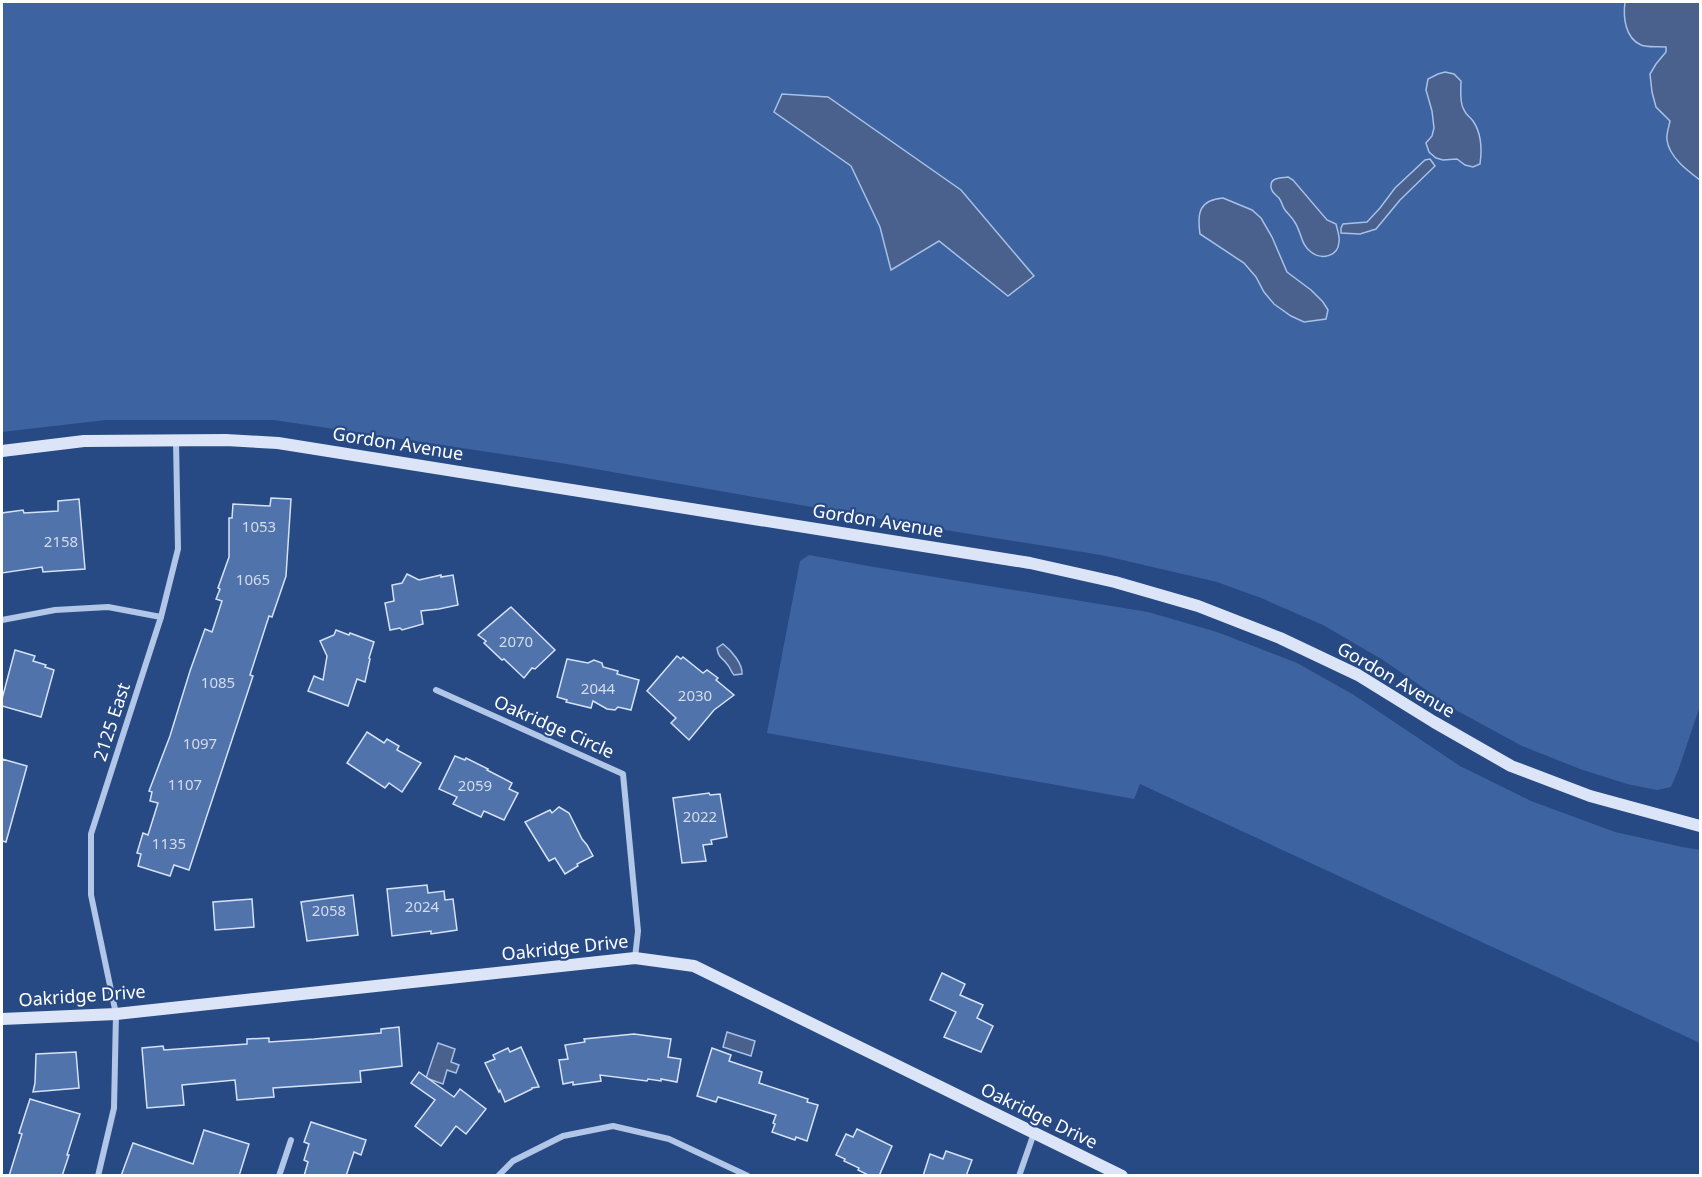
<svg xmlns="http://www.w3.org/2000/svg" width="1702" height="1177" viewBox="0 0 1702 1177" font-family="'Noto Sans',sans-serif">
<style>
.green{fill:#3d63a1}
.water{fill:#49618c;stroke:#a7c0e7;stroke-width:1.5}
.building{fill:#5173ac;stroke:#d5e2f6;stroke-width:1.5}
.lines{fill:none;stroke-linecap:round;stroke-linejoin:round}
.street{stroke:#b2c6e7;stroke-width:6}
.secondary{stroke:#dce5f7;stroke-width:12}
.labels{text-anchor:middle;stroke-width:4.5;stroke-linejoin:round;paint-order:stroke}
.number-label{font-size:15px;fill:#d4dcea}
.street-label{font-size:18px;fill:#fff;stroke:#284a84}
</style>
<rect width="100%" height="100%" fill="#284a84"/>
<g class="green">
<path d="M 2,2 L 1625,2 L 1624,13 L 1656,46 L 1666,47 L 1666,52 L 1656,64 L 1650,74 L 1652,92 L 1657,107 L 1670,121 L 1667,140 L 1687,170 L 1700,180 L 1700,706 L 1679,768 L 1671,787 L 1657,790 L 1627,784 L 1580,769 L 1522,746 L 1454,709 L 1383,660 L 1323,625 L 1261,598 L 1217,582 L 1101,555 L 914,525 L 561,463 L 274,420 L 106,420 L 2,432 Z"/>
<path d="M 809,555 L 874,567 L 1148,612 L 1217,632 L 1297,663 L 1354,695 L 1460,766 L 1531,801 L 1615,832 L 1682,847 L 1700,850 L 1700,1043 L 1140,784 L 1134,799 L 767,733 L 800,561 Z"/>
</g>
<g class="water">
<path d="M 1625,2 L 1700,2 L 1700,180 C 1688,171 1669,157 1667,140 C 1666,135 1669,126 1670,121 L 1656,107 L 1652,92 L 1650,74 L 1656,64 L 1666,52 L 1666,47 C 1659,46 1648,48 1641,45 C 1625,38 1623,17 1625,2 Z"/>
<path d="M 1445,72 L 1454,74 L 1461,81 C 1461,90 1459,102 1464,110 C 1466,115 1470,117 1473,121 C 1482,134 1482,150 1480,164 L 1473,167 L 1465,165 L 1457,159 L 1443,160 L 1436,158 L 1429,152 L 1426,143 L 1432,136 L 1434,128 L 1432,111 L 1426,90 L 1428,79 L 1438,74 Z"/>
<path d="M 782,94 L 828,97 L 961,190 L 1034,276 L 1008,296 L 939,241 L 891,270 L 880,227 L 851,166 L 774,112 Z"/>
<path d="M 1430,159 L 1435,166 L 1400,200 L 1376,229 L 1360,234 L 1341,233 L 1341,228 L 1343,224 L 1367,222 L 1380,208 L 1395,188 L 1425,160 Z"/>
<path d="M 1288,177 L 1293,180 L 1327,220 L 1336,224 C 1337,229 1340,236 1339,242 C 1338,257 1321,260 1311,252 C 1300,244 1302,232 1294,221 C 1292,217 1288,214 1285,210 C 1282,206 1282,202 1279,198 C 1276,195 1271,192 1271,187 C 1270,177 1281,178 1288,177 Z"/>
<path d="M 1223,198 L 1252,210 L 1261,218 L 1272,237 L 1287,272 L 1311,290 L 1323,302 L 1328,310 L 1326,319 L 1304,322 L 1291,316 L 1274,304 L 1264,292 L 1256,277 L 1244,263 L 1200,234 C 1197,213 1199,200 1223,198 Z"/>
<path d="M 723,644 C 731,650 743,664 742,674 L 734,675 C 731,672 730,667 727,664 C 721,656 719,659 717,648 Z"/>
<path d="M 727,1032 L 755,1041 L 751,1056 L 723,1047 Z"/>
<path d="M 438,1043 L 455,1049 L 451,1062 L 459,1065 L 456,1073 L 447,1070 L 443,1084 L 426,1078 Z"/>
</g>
<g class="building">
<path d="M 271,498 L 291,499 L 286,576 L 272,617 L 269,616 L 250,675 L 253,676 L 189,870 L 174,865 L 170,876 L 138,866 L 141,854 L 137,853 L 143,833 L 148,835 L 158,803 L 150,801 L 152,792 L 149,791 L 170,736 L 190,671 L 205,629 L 212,632 L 222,601 L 216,599 L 220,589 L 218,588 L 229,557 L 229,518 L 232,518 L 233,504 L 270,506 Z"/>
<path d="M 79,499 L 85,569 L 43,572 L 42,567 L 2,573 L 2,513 L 23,510 L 24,513 L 58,511 L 58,501 Z"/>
<path d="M 407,574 L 419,580 L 441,575 L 441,577 L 453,575 L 458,605 L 439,609 L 421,611 L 423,624 L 402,630 L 400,628 L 390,630 L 385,603 L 394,601 L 392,585 L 402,583 Z"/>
<path d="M 511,607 L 555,650 L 535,669 L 532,668 L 524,678 L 504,659 L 502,660 L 484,643 L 486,641 L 478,635 Z"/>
<path d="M 336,630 L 349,635 L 350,633 L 374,642 L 369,658 L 370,659 L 365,682 L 357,679 L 348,706 L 308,691 L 314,676 L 323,680 L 327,656 L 320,641 L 334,635 Z"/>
<path d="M 15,650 L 35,656 L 33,661 L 46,665 L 45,667 L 54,670 L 41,717 L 2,706 L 2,699 Z"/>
<path d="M 677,656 L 681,659 L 683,657 L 703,673 L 707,670 L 718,678 L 716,680 L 734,695 L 714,710 L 689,740 L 671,723 L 676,718 L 647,691 Z"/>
<path d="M 567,659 L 588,663 L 594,660 L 602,663 L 603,667 L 618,671 L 617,674 L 639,680 L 631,710 L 618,707 L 615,710 L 607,709 L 593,701 L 591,708 L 566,702 L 567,700 L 557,697 Z"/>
<path d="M 367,732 L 384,743 L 387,739 L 399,746 L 397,750 L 421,763 L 402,792 L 389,783 L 385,788 L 347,763 Z"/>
<path d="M 455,756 L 465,760 L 466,758 L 488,769 L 487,770 L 512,783 L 509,789 L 518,793 L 504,820 L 484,811 L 481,817 L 453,804 L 457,797 L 439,789 Z"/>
<path d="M 2,759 L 27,766 L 6,842 L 2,841 Z"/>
<path d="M 709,793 L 710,795 L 720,794 L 727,837 L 711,840 L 712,844 L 703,845 L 706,861 L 682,863 L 673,798 Z"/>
<path d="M 559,807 L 569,813 L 582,839 L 587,845 L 593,856 L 577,864 L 578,866 L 565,874 L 555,858 L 549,861 L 525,822 L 550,810 L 552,813 Z"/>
<path d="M 427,885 L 428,893 L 444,891 L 445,900 L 453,899 L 457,930 L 431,934 L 431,931 L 392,936 L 387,889 Z"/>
<path d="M 353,895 L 358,935 L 307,941 L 301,902 Z"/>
<path d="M 252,899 L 254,927 L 215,930 L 213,902 Z"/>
<path d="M 942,973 L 965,984 L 960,995 L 983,1005 L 977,1018 L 993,1026 L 981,1052 L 944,1037 L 956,1012 L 930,1000 Z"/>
<path d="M 399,1027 L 402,1066 L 360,1071 L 361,1082 L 273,1088 L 274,1097 L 237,1100 L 235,1080 L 182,1085 L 184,1105 L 147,1108 L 142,1048 L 163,1046 L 164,1050 L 247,1044 L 247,1039 L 269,1038 L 269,1042 L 314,1039 L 381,1033 L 381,1029 Z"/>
<path d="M 634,1034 L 671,1039 L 668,1057 L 681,1059 L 677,1082 L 661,1079 L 661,1081 L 648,1079 L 647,1081 L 600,1075 L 601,1081 L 573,1085 L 573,1082 L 563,1084 L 559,1060 L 568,1059 L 565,1045 L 585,1042 L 584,1039 Z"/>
<path d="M 521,1047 L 539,1087 L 532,1088 L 532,1089 L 505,1102 L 500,1090 L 499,1092 L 485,1063 L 495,1059 L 493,1055 L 508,1048 L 510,1052 Z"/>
<path d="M 712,1048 L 731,1055 L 729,1061 L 762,1072 L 759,1083 L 808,1099 L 807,1102 L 818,1105 L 807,1141 L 796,1137 L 795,1140 L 772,1132 L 775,1124 L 773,1123 L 776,1115 L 718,1097 L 716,1102 L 697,1096 Z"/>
<path d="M 76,1052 L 79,1088 L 33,1092 L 35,1083 L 36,1054 Z"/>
<path d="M 419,1072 L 454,1097 L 460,1089 L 486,1109 L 466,1134 L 456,1126 L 441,1146 L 415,1126 L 435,1100 L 411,1083 Z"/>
<path d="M 30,1099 L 80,1114 L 67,1155 L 69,1155 L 62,1176 L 9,1176 L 22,1134 L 19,1133 Z"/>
<path d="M 311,1122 L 366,1140 L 361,1155 L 354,1152 L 346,1176 L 304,1176 L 308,1162 L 304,1160 L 309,1144 L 304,1142 Z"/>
<path d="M 857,1129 L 892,1146 L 879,1176 L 870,1176 L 858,1170 L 859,1168 L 844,1161 L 845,1159 L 836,1155 L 846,1134 L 853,1137 Z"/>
<path d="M 204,1130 L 249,1144 L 239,1176 L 121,1176 L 133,1143 L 193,1164 Z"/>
<path d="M 946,1151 L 972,1160 L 966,1176 L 923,1176 L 930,1154 L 943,1159 Z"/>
</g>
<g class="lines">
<g class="street">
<path d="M 2,620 L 55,610 L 108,607 L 161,617"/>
<path d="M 436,690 L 623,774 L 638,931 L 635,958"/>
<path d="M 98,1176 L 114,1108 L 116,1014 L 91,895 L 91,834 L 161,617 L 178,549 L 176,441"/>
<path d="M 279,1176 L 291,1140"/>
<path d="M 498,1176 L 513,1161 L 563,1136 L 613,1126 L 669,1139 L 748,1176"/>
<path d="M 1019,1176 L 1034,1133"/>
</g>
<g class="secondary">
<path d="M 2,451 L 84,441 L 226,440 L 278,443 L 1030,563 L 1115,582 L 1198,606 L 1280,638 L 1358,675 L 1434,722 L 1511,766 L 1590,796 L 1700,826"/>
<path d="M 2,1019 L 116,1014 L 635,958 L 694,966 L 1122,1176"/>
</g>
</g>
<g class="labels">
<g class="number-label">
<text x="259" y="532">1053</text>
<text x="61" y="547">2158</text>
<text x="253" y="585">1065</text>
<text x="516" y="647">2070</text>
<text x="218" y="688">1085</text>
<text x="598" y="694">2044</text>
<text x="695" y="701">2030</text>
<text x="200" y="749">1097</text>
<text x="185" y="790">1107</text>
<text x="475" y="791">2059</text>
<text x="700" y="822">2022</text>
<text x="169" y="849">1135</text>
<text x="422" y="912">2024</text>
<text x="329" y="916">2058</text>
</g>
<g class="street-label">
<text transform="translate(398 444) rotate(9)" y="6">Gordon Avenue</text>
<text transform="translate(878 521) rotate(9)" y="6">Gordon Avenue</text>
<text transform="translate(1396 680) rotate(30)" y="6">Gordon Avenue</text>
<text transform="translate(112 722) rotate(-72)" y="6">2125 East</text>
<text transform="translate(554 727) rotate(24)" y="6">Oakridge Circle</text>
<text transform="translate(565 948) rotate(-6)" y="6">Oakridge Drive</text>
<text transform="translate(82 996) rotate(-4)" y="6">Oakridge Drive</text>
<text transform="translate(1039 1116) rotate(26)" y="6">Oakridge Drive</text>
</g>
</g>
<rect width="1702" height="1177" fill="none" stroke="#ffffff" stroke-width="6"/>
</svg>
